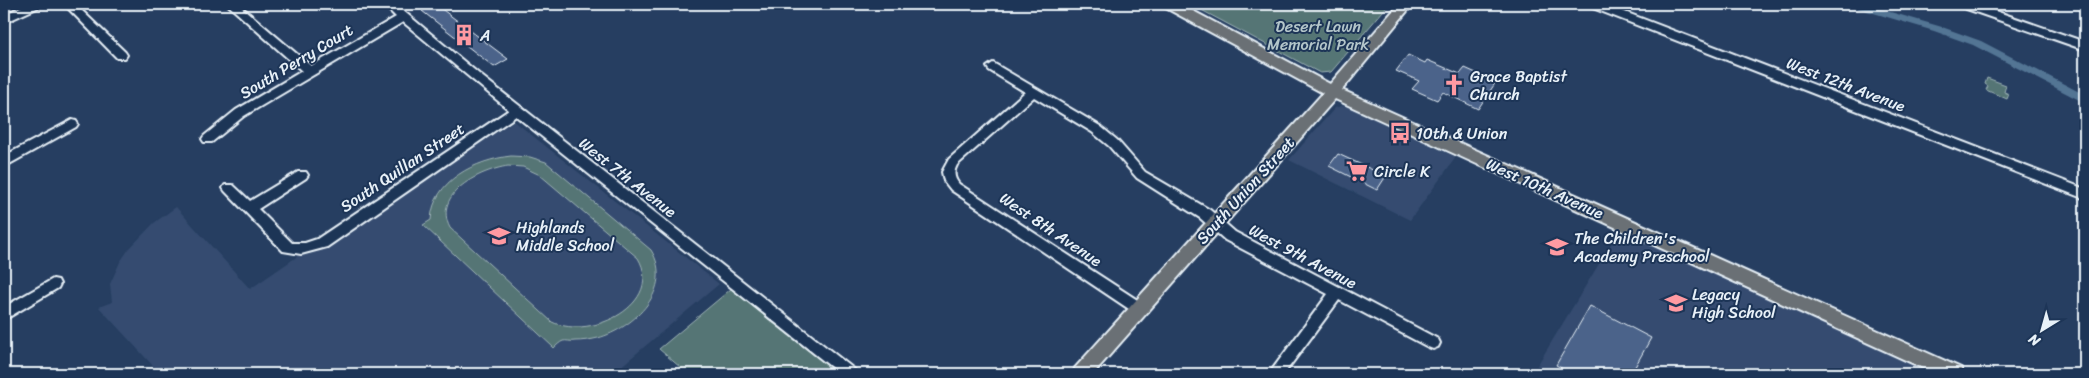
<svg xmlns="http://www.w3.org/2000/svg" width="2089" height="378" viewBox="0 0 2089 378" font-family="Sriracha,sans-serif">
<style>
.built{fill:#354c70}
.green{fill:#547575;stroke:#9eb3b6;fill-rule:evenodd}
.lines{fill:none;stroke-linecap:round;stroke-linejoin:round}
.canal{fill:#527494;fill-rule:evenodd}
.building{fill:#4c648a;stroke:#e8f1f8}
.minor-casing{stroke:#e8f1f8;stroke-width:4}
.major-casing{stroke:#e8f1f8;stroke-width:4}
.minor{fill:#1d3557;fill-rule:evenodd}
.major{fill:#6a7074;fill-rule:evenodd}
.labels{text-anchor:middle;stroke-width:4;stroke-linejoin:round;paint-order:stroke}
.park-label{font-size:16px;fill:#b4c6ca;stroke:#1d3557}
.poi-label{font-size:16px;fill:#e8f1f8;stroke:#1d3557;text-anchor:start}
.street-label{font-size:16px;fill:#e8f1f8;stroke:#1d3557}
</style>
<rect width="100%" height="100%" fill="#263e61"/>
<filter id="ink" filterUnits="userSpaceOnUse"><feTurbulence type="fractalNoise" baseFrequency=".02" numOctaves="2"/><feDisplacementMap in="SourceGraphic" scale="10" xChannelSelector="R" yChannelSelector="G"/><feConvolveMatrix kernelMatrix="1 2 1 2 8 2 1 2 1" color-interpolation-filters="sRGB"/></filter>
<g filter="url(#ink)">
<g class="built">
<path d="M 1341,106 L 1348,107 L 1456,157 L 1410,220 L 1289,160 L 1335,108 Z"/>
<path d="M 514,121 L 719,284 L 612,374 L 157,374 L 155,368 L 99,307 L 112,302 L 110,284 L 120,262 L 129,249 L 154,223 L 176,207 L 250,289 L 298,256 L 317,251 Z"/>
<path d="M 1619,231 L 1933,374 L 1532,374 Z"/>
</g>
<g class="green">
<path d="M 1190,4 L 1389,4 L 1331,72 L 1320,73 Z"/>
<path d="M 1987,78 L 2006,85 L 2004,92 L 2009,94 L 2007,99 L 1986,90 L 1988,86 L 1985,84 Z"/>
<path d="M 511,156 L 530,157 L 546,162 L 651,250 C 675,289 634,328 598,338 C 590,340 582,341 575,341 C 571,342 566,340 563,341 C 560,342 556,346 554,348 L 423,225 L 431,220 C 433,180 476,160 511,156 ZM 508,166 L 523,167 L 540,175 L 638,258 C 665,303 592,341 552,322 L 450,228 C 432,193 481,170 508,166 Z"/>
<path d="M 731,289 L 838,374 L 688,374 L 659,349 Z"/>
</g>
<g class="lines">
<path class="canal" d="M 1848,4 L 1863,4 L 1942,27 L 1981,41 L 2085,95 L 2085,103 L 1973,45 L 1934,31 L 1850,6 Z"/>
</g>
<g class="building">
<path d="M 435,4 L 508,59 L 494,67 L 422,11 Z"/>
<path d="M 1408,55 L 1425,63 L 1427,60 L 1460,74 L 1465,68 L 1496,82 L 1478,109 L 1443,92 L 1437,100 L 1412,89 L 1419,81 L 1396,71 Z"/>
<path d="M 1338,154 L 1386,176 L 1377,190 L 1329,166 Z"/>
<path d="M 1590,306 L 1651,338 L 1631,374 L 1572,374 L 1556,365 Z"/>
</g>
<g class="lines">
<g class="minor-casing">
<g id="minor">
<path d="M 26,4 L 40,4 L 39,7 L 4,23 L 4,15 Z"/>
<path d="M 64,4 L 75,4 L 125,52 L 127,55 L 125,58 L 117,58 Z"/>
<path d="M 227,4 L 238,4 L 311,66 L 396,17 L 383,4 L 395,4 L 479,74 L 855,370 L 857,374 L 840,374 L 516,116 L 327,247 L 301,254 L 283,251 L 225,191 L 223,188 L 225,185 L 233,185 L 250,201 L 298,172 L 306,172 L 308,175 L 306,178 L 258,209 L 292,243 L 305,243 L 317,239 L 509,110 L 403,22 L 244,116 L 212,142 L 204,142 L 202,139 L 204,136 L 236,110 L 302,71 Z"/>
<path d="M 1589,4 L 1604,4 L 2085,189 L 2085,199 L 1590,7 Z"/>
<path d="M 1960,4 L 1975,4 L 2085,42 L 2085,50 L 1961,7 Z"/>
<path d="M 993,63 L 1100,126 L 1117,140 L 1145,172 L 1210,210 L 1235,232 L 1438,339 L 1440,343 L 1438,347 L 1433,349 L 1428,347 L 1339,300 L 1284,374 L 1269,374 L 1328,294 L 1225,240 L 1200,218 L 1137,178 L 1109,146 L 1092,132 L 1034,97 L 957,165 C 953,172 954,178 959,184 L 1145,305 L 1147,309 L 1145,313 L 1140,315 L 1135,313 L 951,190 L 944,181 L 942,172 L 949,159 L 1025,92 L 989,70 L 987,67 Z"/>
<path d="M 72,120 L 76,121 L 78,124 L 76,127 L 4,167 L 4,156 Z"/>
<path d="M 53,279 L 58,280 L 60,284 L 58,288 L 4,320 L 4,307 Z"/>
</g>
</g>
<g class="major-casing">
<path id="major" d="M 1162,4 L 1180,4 L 1330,84 L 1399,4 L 1413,4 L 1342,90 L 1961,368 L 1963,374 L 1936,374 L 1335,99 L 1093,374 L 1073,374 L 1075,368 L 1323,93 L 1164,7 Z"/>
</g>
<use href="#minor" class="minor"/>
<use href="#major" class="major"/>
</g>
</g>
<defs>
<g id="building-bare" transform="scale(1.725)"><path d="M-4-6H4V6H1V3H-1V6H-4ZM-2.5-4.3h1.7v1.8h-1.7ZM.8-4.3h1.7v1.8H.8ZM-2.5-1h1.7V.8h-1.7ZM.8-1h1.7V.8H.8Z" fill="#ff9aa2" stroke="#1d3557" stroke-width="2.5" paint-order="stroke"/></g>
<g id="church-bare" transform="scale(1.725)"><path d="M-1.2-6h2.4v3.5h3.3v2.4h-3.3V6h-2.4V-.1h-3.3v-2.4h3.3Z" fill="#ff9aa2" stroke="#1d3557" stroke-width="2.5" paint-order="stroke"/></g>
<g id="bus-bare" transform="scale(1.725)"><path d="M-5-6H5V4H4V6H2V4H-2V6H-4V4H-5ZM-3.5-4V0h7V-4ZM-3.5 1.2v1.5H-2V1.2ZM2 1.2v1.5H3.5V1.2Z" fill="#ff9aa2" stroke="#1d3557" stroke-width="2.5" paint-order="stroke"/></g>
<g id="supermarket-bare" transform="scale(1.725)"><path d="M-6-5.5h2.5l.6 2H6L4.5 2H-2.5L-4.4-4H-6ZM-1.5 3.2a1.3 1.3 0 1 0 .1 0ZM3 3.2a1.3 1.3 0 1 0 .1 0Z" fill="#ff9aa2" stroke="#1d3557" stroke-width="2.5" paint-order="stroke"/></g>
<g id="school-bare" transform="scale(1.725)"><path d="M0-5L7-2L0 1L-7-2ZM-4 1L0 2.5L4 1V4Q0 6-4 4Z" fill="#ff9aa2" stroke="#1d3557" stroke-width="2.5" paint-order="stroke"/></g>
</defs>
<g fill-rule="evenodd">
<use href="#building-bare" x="464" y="35"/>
<use href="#church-bare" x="1454" y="85"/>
<use href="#bus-bare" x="1400" y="133"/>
<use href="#supermarket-bare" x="1357" y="171"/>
<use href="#school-bare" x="499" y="236"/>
<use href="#school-bare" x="1557" y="247"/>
<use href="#school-bare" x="1676" y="303"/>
</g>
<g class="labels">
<g class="park-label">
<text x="1318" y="32">Desert Lawn<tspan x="1318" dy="18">Memorial Park</tspan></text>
</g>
<g class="poi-label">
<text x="480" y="41">A</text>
<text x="1470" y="82">Grace Baptist<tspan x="1470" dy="18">Church</tspan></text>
<text x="1416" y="139">10th &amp; Union</text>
<text x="1374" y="177">Circle K</text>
<text x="516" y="233">Highlands<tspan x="516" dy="18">Middle School</tspan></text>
<text x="1574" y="244">The Children's<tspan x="1574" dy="18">Academy Preschool</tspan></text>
<text x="1692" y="300">Legacy<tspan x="1692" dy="18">High School</tspan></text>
</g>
<g class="street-label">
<text transform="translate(296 61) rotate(-31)" y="6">South Perry Court</text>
<text transform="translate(1846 84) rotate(21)" y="6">West 12th Avenue</text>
<text transform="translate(402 167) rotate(-34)" y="6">South Quillan Street</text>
<text transform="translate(628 177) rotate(38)" y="6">West 7th Avenue</text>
<text transform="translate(1545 188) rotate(24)" y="6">West 10th Avenue</text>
<text transform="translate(1245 190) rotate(-48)" y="6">South Union Street</text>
<text transform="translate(1051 229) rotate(34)" y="6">West 8th Avenue</text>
<text transform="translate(1303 256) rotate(28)" y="6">West 9th Avenue</text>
</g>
</g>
<rect width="2089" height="378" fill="none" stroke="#1d3557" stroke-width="20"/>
<rect x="10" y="10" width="2069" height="358" fill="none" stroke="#e8f1f8" stroke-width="2" filter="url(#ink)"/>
<g transform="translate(2042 330) rotate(217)" stroke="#1d3557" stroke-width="4" paint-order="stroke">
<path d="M0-4L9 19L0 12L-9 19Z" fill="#e8f1f8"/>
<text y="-8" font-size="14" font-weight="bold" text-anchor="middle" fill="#e8f1f8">N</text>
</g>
</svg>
